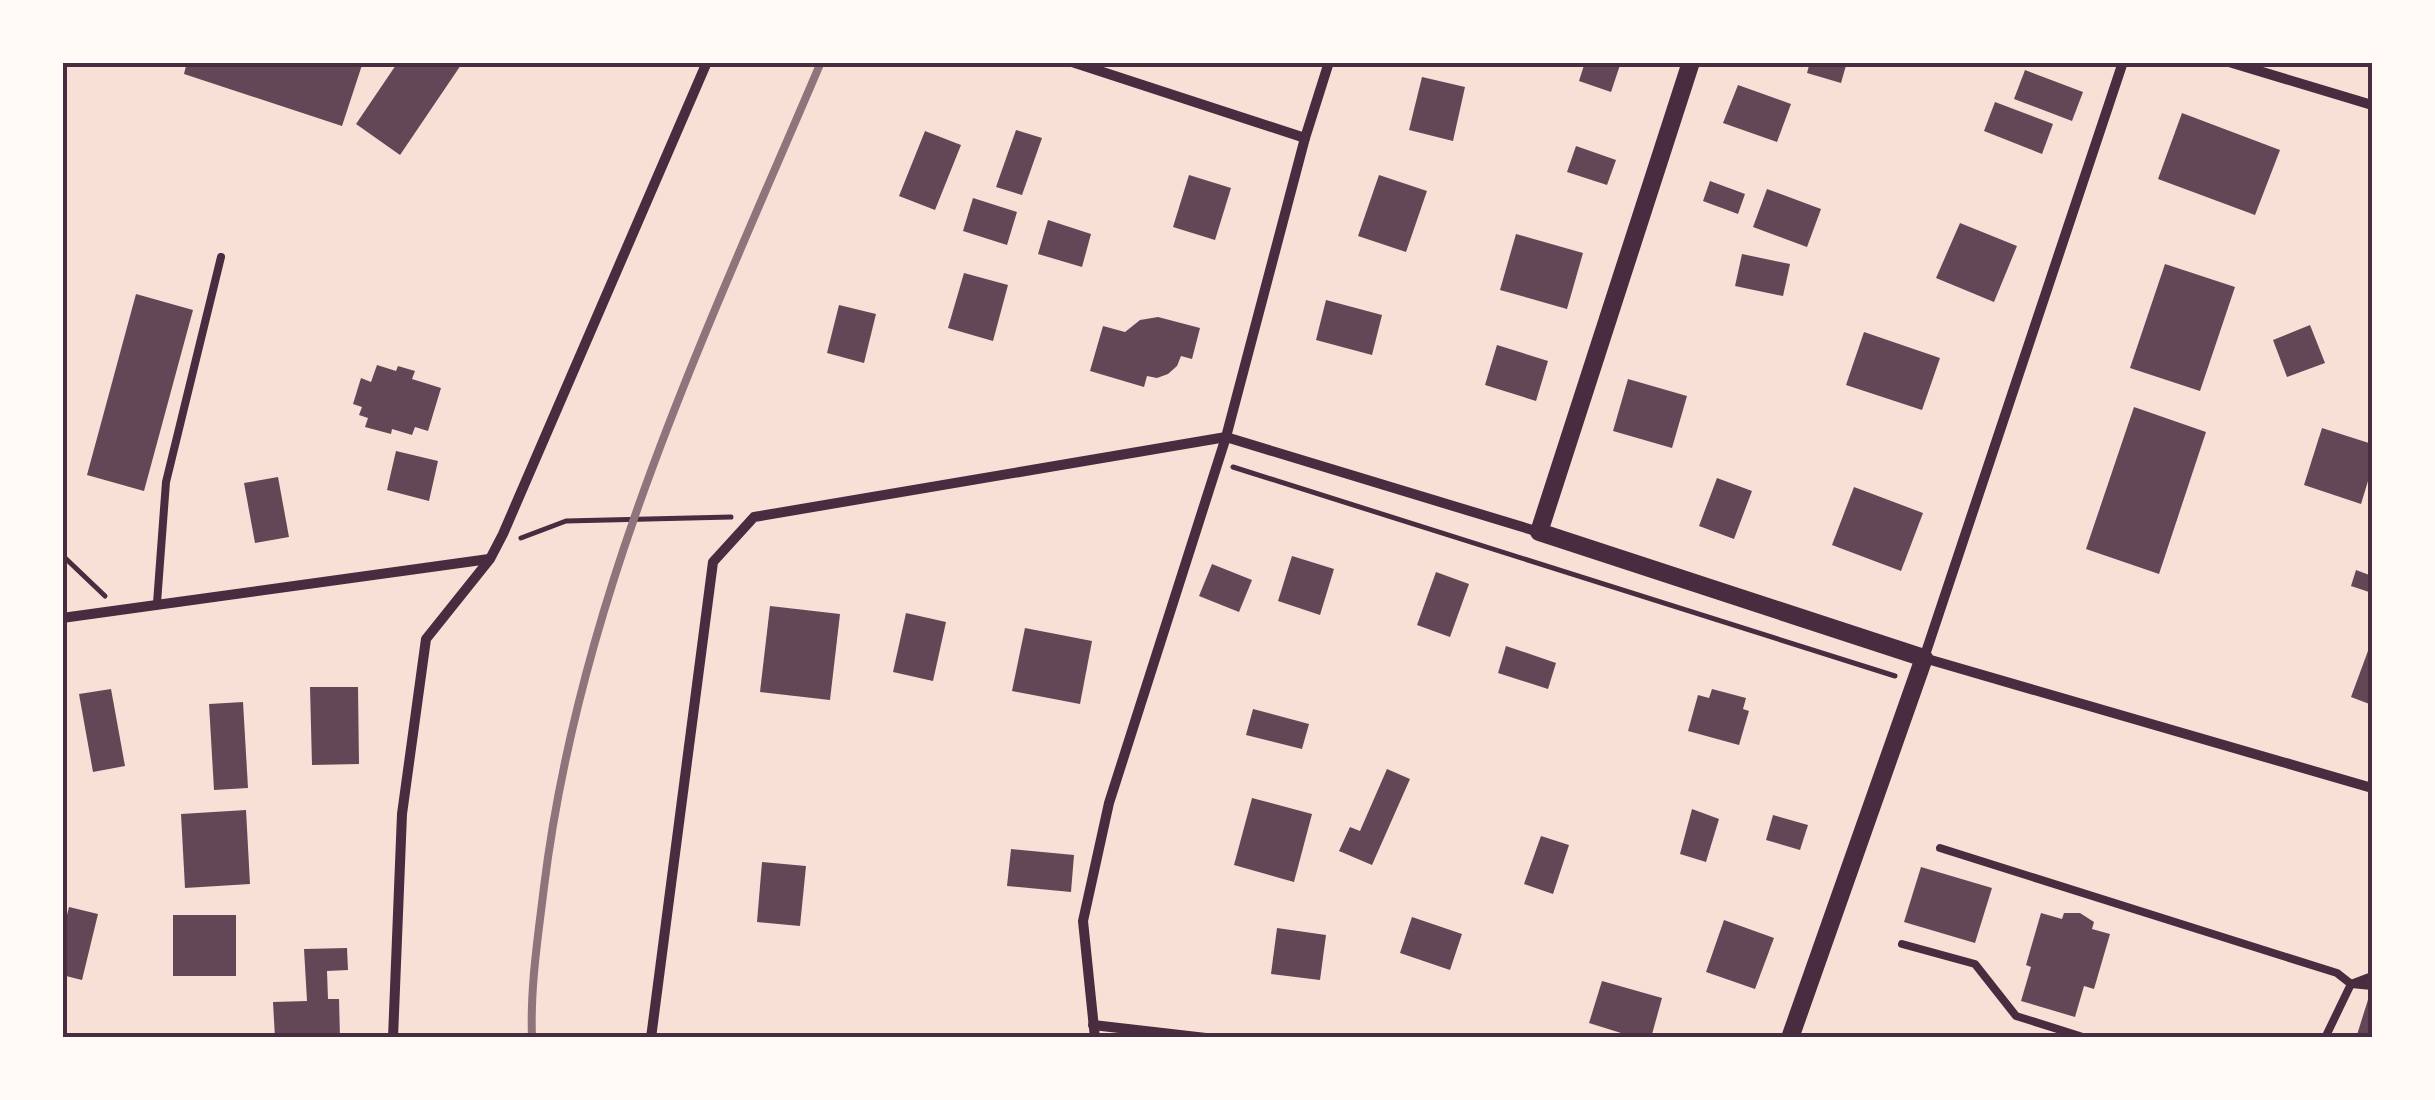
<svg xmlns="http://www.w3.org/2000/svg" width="2435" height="1100" viewBox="0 0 2435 1100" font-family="Montserrat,sans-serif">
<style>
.building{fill:#644757}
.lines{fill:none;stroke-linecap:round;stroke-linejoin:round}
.path{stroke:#4a2c40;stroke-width:5}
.service{stroke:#4a2c40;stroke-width:8}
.minor{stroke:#4a2c40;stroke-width:10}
.tertiary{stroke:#4a2c40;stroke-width:18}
.rail{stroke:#8f747c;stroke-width:8}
.neatline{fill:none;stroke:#4a2c40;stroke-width:4}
</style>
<rect width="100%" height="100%" fill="#f7e1d7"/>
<g class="building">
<path d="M 187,62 L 363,62 L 342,126 L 184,74 Z"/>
<path d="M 398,62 L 463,62 L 400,155 L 356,124 Z"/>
<path d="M 1585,62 L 1621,62 L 1611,92 L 1579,81 Z"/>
<path d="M 1810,62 L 1847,62 L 1841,83 L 1807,73 Z"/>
<path d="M 2025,70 L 2083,92 L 2072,121 L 2014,99 Z"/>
<path d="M 1422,77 L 1465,87 L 1453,141 L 1409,130 Z"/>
<path d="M 1738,85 L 1791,104 L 1777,142 L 1723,123 Z"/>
<path d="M 1995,102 L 2053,124 L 2042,154 L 1984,131 Z"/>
<path d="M 2182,113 L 2280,150 L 2255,215 L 2158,179 Z"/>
<path d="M 1016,130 L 1042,138 L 1022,195 L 996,187 Z"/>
<path d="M 925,131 L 961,145 L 935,210 L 899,196 Z"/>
<path d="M 1576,146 L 1616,160 L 1607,185 L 1567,172 Z"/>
<path d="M 1189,175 L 1231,188 L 1215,240 L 1173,227 Z"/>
<path d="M 1379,175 L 1427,191 L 1406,252 L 1358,236 Z"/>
<path d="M 1710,181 L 1745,194 L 1738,214 L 1703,201 Z"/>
<path d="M 1767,189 L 1821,209 L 1807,247 L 1753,227 Z"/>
<path d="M 973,198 L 1017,212 L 1007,245 L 963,231 Z"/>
<path d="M 1048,220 L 1091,234 L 1082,267 L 1038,254 Z"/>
<path d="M 1960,223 L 2017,246 L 1994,302 L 1936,278 Z"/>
<path d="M 1516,234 L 1583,253 L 1567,309 L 1500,290 Z"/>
<path d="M 1742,254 L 1790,264 L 1783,296 L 1735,286 Z"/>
<path d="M 2165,264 L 2235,287 L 2200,391 L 2130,368 Z"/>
<path d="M 964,273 L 1008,285 L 993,341 L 948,328 Z"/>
<path d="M 136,294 L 193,310 L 144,491 L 87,475 Z"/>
<path d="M 1326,300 L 1382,315 L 1372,355 L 1316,340 Z"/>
<path d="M 839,305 L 876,314 L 864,363 L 827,353 Z"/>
<path d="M 1158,317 L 1200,328 L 1192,359 L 1181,356 L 1177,366 L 1168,374 L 1157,378 L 1147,376 L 1144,387 L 1090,371 L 1103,326 L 1125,332 L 1140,320 Z"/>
<path d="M 2310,325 L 2325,363 L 2287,377 L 2273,340 Z"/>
<path d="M 1864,332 L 1940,358 L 1922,410 L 1846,385 Z"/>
<path d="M 1497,345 L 1548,361 L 1536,401 L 1485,385 Z"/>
<path d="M 377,365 L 396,371 L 398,366 L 415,371 L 412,379 L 441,388 L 428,431 L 415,427 L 412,435 L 392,429 L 391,434 L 365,427 L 368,418 L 359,415 L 362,407 L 353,404 L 361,378 L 371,382 Z"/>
<path d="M 1628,379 L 1687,396 L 1672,448 L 1613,431 Z"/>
<path d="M 2134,407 L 2206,432 L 2159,574 L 2086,549 Z"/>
<path d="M 2322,428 L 2372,444 L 2372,468 L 2361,504 L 2304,485 Z"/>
<path d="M 396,451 L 438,461 L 429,501 L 387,490 Z"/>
<path d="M 278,477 L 289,537 L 255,543 L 244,483 Z"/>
<path d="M 1717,478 L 1752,491 L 1734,539 L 1699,526 Z"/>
<path d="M 1854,487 L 1923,513 L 1901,571 L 1832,545 Z"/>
<path d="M 1292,556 L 1334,569 L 1320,615 L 1278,601 Z"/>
<path d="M 1212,564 L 1252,580 L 1239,612 L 1199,596 Z"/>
<path d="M 2356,570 L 2372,576 L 2372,593 L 2351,586 Z"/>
<path d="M 1436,572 L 1469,584 L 1450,637 L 1417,625 Z"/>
<path d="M 770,606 L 840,614 L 830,700 L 760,692 Z"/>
<path d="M 906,613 L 946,622 L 933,681 L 893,672 Z"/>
<path d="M 1025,628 L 1092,641 L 1080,704 L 1012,691 Z"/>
<path d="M 2372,640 L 2372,705 L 2351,697 Z"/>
<path d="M 1506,646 L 1556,663 L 1548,689 L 1498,673 Z"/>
<path d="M 310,687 L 358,687 L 359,764 L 312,765 Z"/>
<path d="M 111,689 L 125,766 L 93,772 L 79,694 Z"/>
<path d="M 1712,689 L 1746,698 L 1743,709 L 1749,711 L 1739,745 L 1688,731 L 1698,695 L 1709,698 Z"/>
<path d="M 243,702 L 248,788 L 214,790 L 209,704 Z"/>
<path d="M 1253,709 L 1309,724 L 1302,749 L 1246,735 Z"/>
<path d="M 1387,769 L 1410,779 L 1372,865 L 1339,851 L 1350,827 L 1360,831 Z"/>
<path d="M 1252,798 L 1312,814 L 1294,882 L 1234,865 Z"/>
<path d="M 1692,809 L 1719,819 L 1706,862 L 1680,854 Z"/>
<path d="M 246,810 L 250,884 L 185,888 L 181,814 Z"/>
<path d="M 1773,815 L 1808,825 L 1800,850 L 1766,840 Z"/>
<path d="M 1541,836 L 1569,845 L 1553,894 L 1524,884 Z"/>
<path d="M 1011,849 L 1074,855 L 1071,892 L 1007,886 Z"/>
<path d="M 762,862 L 806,866 L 800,926 L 757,922 Z"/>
<path d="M 1921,867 L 1992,888 L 1975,943 L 1904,922 Z"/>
<path d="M 69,907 L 98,914 L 82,980 L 62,975 L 62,918 L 66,919 Z"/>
<path d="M 2041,913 L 2062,919 L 2064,913 L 2080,913 L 2094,922 L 2092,929 L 2110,934 L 2094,989 L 2084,986 L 2075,1017 L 2021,1001 L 2031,967 L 2026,965 Z"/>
<rect x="173" y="915" width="63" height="61"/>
<path d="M 1412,917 L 1462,934 L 1450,970 L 1400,953 Z"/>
<path d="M 1724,920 L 1774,938 L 1755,989 L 1706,972 Z"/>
<path d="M 1277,928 L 1326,935 L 1320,980 L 1271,974 Z"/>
<path d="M 347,948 L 348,970 L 327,971 L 328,999 L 339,999 L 340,1038 L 275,1038 L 273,1002 L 307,1001 L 304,949 Z"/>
<path d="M 1602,981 L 1662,998 L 1651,1038 L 1637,1038 L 1589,1023 Z"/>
<path d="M 2372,987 L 2372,1038 L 2356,1038 Z"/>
</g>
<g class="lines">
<g class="path">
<path d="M 1233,467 L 1895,676"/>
<path d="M 521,538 L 566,521 L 731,517"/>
<path d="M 62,555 L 105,596"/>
</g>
<g class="service">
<path d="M 157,603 L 166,482 L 221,257"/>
<path d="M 1940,848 L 2337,973 L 2351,984 L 2372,986"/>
<path d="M 1902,944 L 1975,964 L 2016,1016 L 2086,1038"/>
<path d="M 2325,1038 L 2351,984 L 2372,976"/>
</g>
<g class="minor">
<path d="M 1072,62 L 1305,138"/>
<path d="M 2123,62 L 1924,658 L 2372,788"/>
<path d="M 2229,62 L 2372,105"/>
<path d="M 62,618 L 489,559"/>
<path d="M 1093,1025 L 1206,1038"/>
<path d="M 393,1038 L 402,814 L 426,639 L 490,559 L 503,534 L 707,62"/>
<path d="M 651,1038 L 713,562 L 754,517 L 1226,437 L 1539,532"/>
<path d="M 1095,1038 L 1083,921 L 1109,803 L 1226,437 L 1305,138 L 1329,62"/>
</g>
<path class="tertiary" d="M 1691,62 L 1539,532 L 1924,658 L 1790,1038"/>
<path class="rail" d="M 532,1038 C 530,987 538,937 544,887 C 580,594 707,330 821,62"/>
</g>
<rect width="2435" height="1100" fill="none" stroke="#fffaf5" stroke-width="130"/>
<rect x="65" y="65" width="2305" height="970" class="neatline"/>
</svg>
